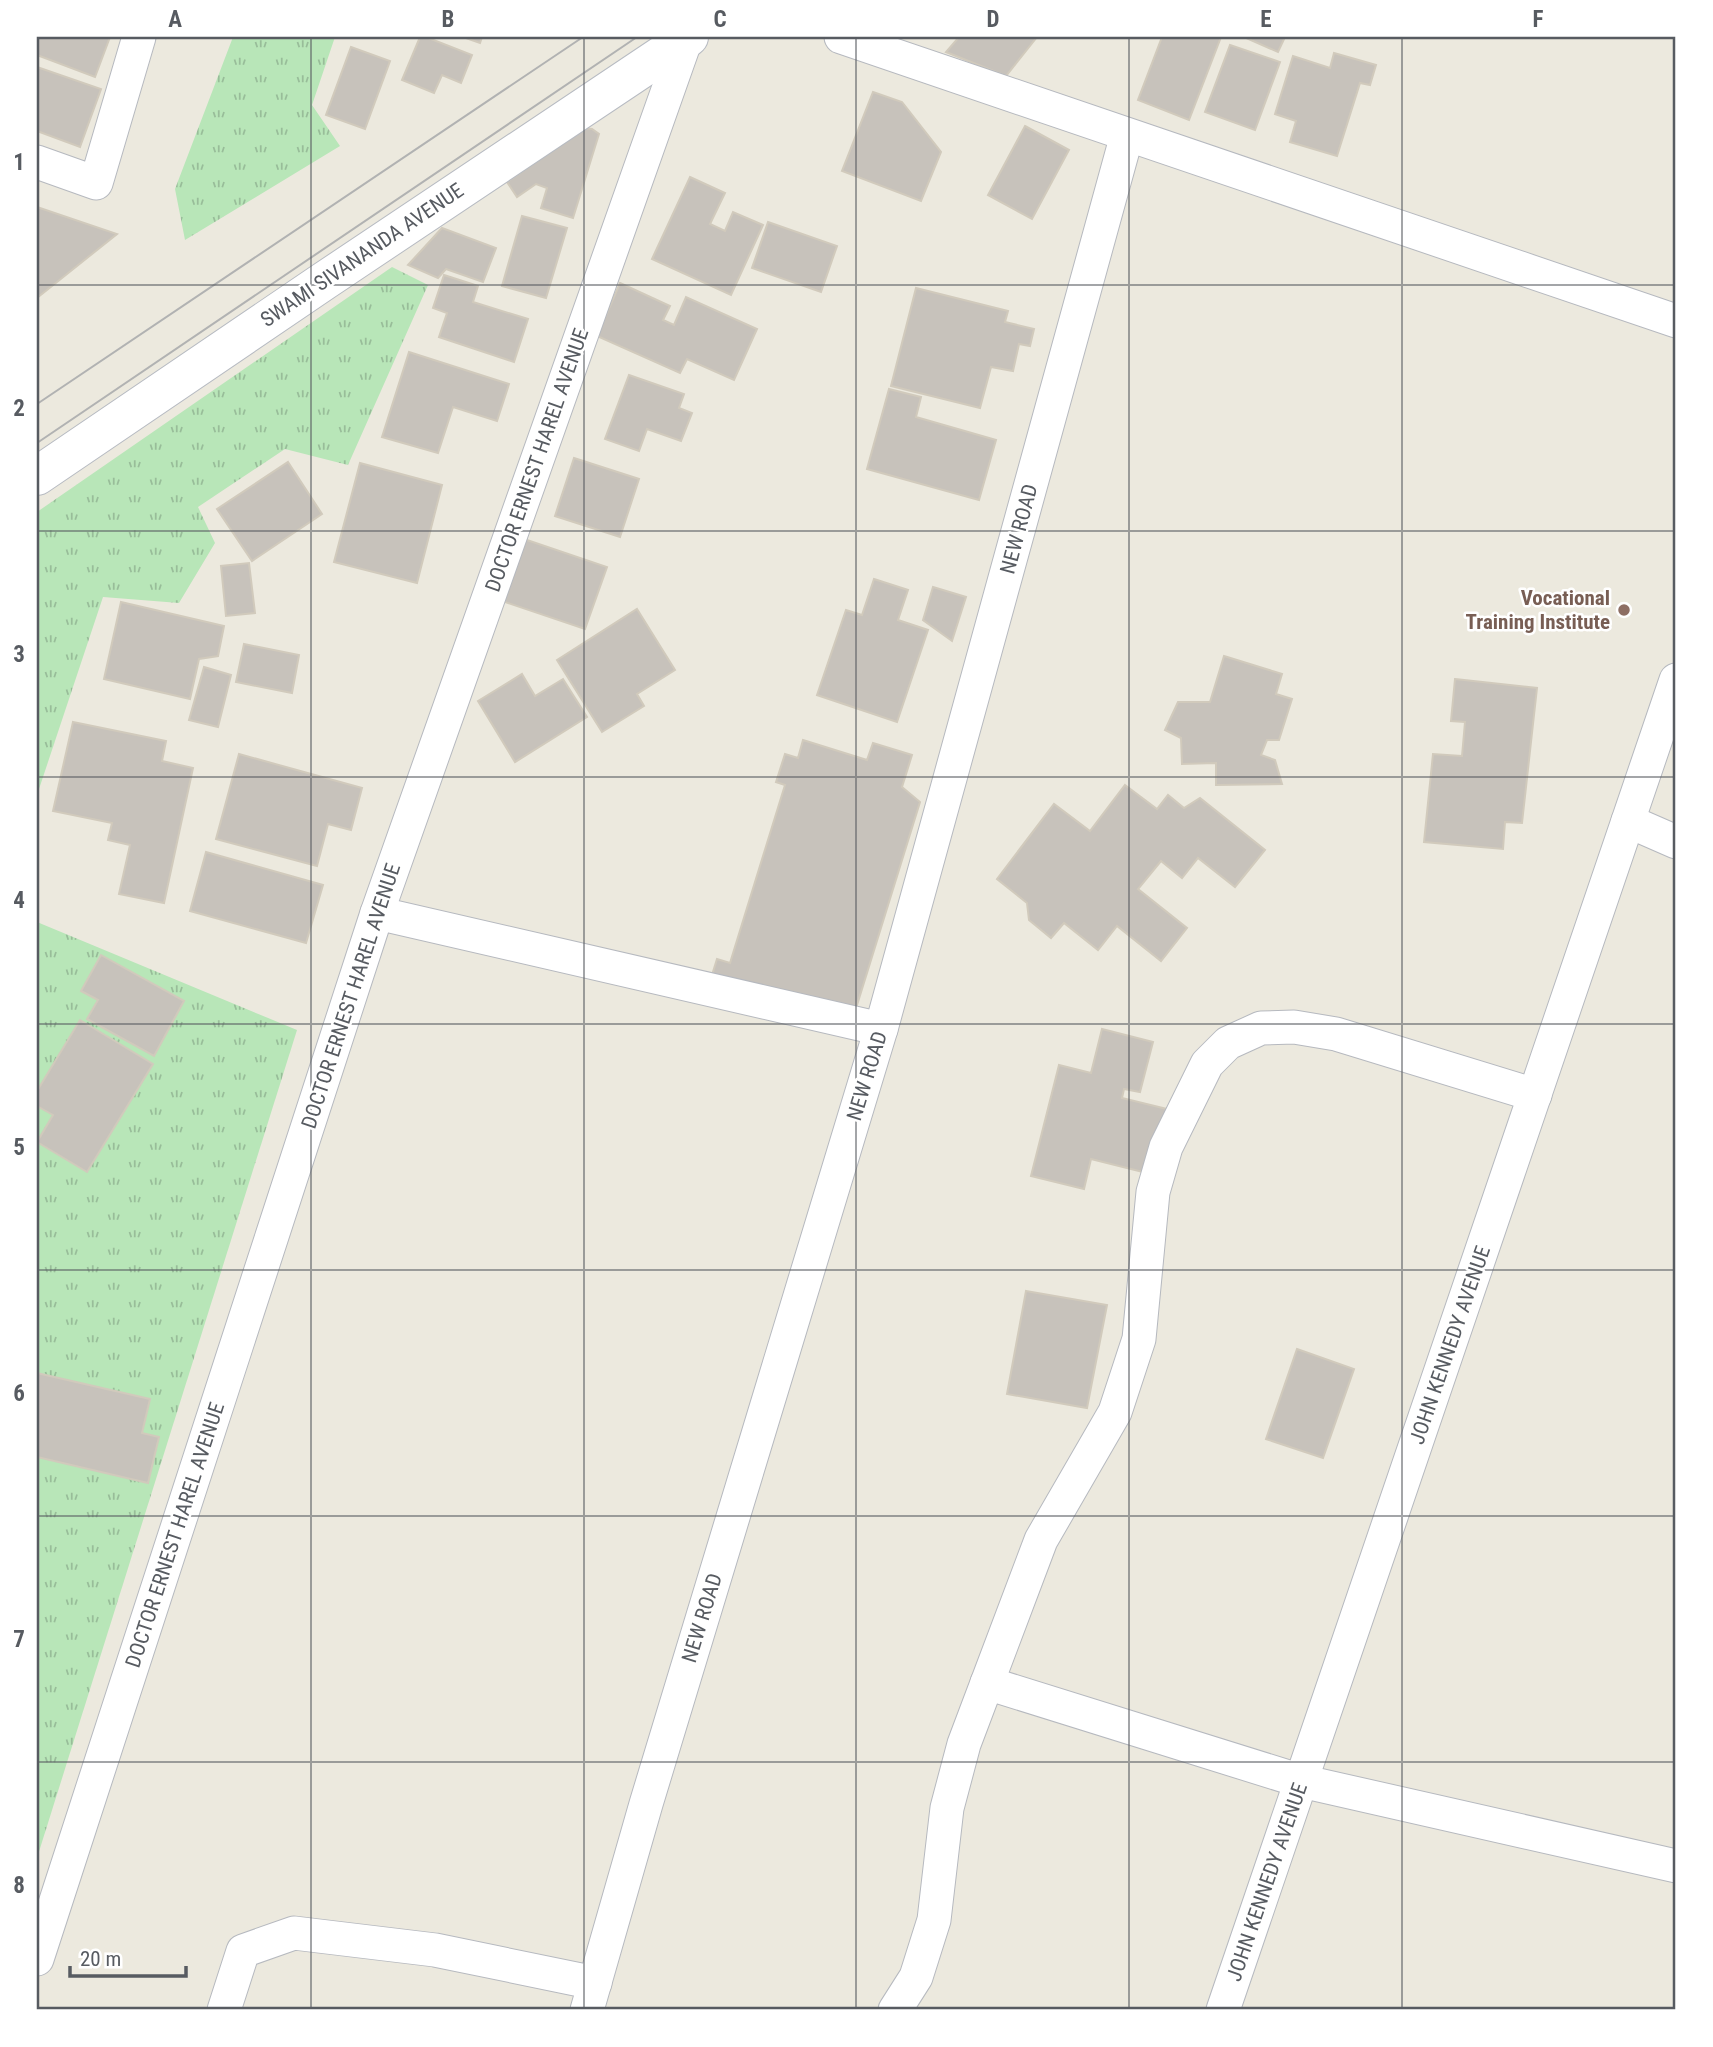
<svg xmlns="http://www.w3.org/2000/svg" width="1713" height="2047" viewBox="0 0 1713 2047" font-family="'Roboto Condensed',sans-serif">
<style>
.grass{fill:url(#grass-tufts)}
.building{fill:#c7c2bb;stroke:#d1cabc;stroke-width:2}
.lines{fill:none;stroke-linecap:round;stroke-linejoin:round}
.street-casing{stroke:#b6b9bf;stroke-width:35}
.secondary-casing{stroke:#b7bbc2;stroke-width:40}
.street{stroke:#fff;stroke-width:33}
.secondary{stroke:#fff;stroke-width:38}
.tram{stroke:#b1b2b2;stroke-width:2}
.grid{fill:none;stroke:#575b61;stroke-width:2;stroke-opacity:0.55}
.education-dot{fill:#8d6e63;stroke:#fff;stroke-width:2.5}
.labels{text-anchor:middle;stroke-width:5;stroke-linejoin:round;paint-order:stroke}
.street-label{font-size:21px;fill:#575b61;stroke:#fff}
.education-label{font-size:21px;font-weight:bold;fill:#785e54;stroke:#fff;text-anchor:end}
.neatline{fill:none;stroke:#575b61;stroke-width:2.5}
.grid-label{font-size:23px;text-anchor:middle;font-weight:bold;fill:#575b61}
</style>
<defs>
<pattern id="grass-tufts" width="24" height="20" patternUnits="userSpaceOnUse" patternTransform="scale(1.75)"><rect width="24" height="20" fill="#b8e6b8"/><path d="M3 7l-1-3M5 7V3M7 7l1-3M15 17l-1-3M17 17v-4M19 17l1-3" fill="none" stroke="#98bd99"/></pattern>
</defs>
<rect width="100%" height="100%" fill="#ece9de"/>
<g class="grass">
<path d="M 233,37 L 335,37 L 312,105 L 340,146 L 185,240 L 175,189 Z"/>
<path d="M 392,267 L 428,285 L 348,465 L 285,449 L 198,507 L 215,543 L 179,603 L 103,597 L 37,795 L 37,512 Z"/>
<path d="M 37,922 L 297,1030 L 37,1858 Z"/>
</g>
<g class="building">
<path d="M 37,37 L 110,37 L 95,77 L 37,55 Z"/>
<path d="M 420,37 L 426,37 L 472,55 L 461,83 L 442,75 L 434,93 L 402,80 Z"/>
<path d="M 463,37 L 482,37 L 480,43 Z"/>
<path d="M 959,37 L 1037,37 L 1006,76 L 946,52 Z"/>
<path d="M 1162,37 L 1221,37 L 1189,120 L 1138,100 Z"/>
<path d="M 1244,37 L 1285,37 L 1278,52 Z"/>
<path d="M 1230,45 L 1280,62 L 1255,130 L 1205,112 Z"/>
<path d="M 351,47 L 390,61 L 365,129 L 326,115 Z"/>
<path d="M 1334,53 L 1376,65 L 1370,85 L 1360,83 L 1337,156 L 1290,142 L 1296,121 L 1275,114 L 1293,56 L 1330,68 Z"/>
<path d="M 37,67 L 101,89 L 80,147 L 37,131 Z"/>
<path d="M 873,92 L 902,102 L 941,152 L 921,201 L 842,171 Z"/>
<path d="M 1025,126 L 1069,150 L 1032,219 L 988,195 Z"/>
<path d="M 584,128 L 592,129 L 599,134 L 573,218 L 541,208 L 547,188 L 536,184 L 517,197 L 507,182 Z"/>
<path d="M 690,177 L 725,193 L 710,224 L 725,231 L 733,212 L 763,225 L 731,295 L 652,259 Z"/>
<path d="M 37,207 L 117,234 L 37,298 Z"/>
<path d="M 522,216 L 567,228 L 546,298 L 502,286 Z"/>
<path d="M 768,222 L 837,246 L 821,292 L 752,268 Z"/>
<path d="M 442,228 L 496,248 L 483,282 L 446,269 L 438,278 L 408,265 Z"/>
<path d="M 444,275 L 478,286 L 473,302 L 528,319 L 514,362 L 439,337 L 447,313 L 433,308 Z"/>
<path d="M 620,283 L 670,306 L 663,320 L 674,325 L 686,297 L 757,329 L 734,380 L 687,359 L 680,373 L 597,336 Z"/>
<path d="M 916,288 L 1008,311 L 1005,322 L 1034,329 L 1030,346 L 1019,344 L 1013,371 L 991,367 L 980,408 L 891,386 Z"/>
<path d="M 409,352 L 509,384 L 497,421 L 453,407 L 438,453 L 382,437 Z"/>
<path d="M 629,375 L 684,394 L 679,408 L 692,413 L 681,441 L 647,429 L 639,451 L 605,439 Z"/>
<path d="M 889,389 L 921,397 L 916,417 L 996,440 L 979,500 L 867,469 Z"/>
<path d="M 574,458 L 639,479 L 620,537 L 555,516 Z"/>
<path d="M 288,462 L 322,514 L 252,561 L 217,509 Z"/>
<path d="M 360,463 L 442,485 L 417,583 L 334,562 Z"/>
<path d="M 524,539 L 607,567 L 585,629 L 502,601 Z"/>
<path d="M 249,563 L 255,613 L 226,616 L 221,566 Z"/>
<path d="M 874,579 L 908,590 L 898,620 L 928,630 L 897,722 L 817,695 L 846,610 L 862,615 Z"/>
<path d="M 933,587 L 966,597 L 952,641 L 923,620 Z"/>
<path d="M 121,602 L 224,626 L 218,656 L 199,659 L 190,699 L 104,679 Z"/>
<path d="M 637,609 L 675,670 L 637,694 L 644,706 L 602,732 L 557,660 Z"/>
<path d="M 244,644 L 299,655 L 292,693 L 236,682 Z"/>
<path d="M 1224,656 L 1282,674 L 1276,694 L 1292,699 L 1279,740 L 1267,740 L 1261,755 L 1275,760 L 1282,784 L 1216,785 L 1216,763 L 1182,764 L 1181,738 L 1165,730 L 1178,702 L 1210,702 Z"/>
<path d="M 204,667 L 231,675 L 218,727 L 189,720 Z"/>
<path d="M 522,674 L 535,696 L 563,679 L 587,717 L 515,762 L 478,701 Z"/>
<path d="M 1455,679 L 1537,688 L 1522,823 L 1505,822 L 1503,849 L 1424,842 L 1433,754 L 1462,756 L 1465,722 L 1451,721 Z"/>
<path d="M 73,722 L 166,741 L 162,761 L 193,768 L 164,903 L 119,894 L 130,845 L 108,840 L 112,823 L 53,811 Z"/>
<path d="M 803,740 L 867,760 L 873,743 L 912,755 L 902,787 L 920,802 L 853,1018 L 712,975 L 717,959 L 730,963 L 785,785 L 776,782 L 785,754 L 798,758 Z"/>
<path d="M 239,754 L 362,788 L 351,830 L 328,824 L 317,866 L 216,839 Z"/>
<path d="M 1125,785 L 1157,809 L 1168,795 L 1184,808 L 1200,798 L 1265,850 L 1235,887 L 1198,858 L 1182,878 L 1161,861 L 1138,889 L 1187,928 L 1161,961 L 1117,926 L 1098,950 L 1064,923 L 1051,938 L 1029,920 L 1027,903 L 997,879 L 1054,804 L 1090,831 Z"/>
<path d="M 206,852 L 323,885 L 306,943 L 190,911 Z"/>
<path d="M 101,955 L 184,1001 L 154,1056 L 87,1019 L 98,1000 L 81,991 Z"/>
<path d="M 80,1020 L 153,1064 L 87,1172 L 37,1142 L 53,1115 L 37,1106 L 37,1091 Z"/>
<path d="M 1102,1029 L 1153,1042 L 1140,1092 L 1124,1089 L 1122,1098 L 1167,1109 L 1151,1174 L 1091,1159 L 1084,1189 L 1031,1176 L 1059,1065 L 1091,1073 Z"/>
<path d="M 1026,1291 L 1107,1305 L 1087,1408 L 1007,1394 Z"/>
<path d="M 1297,1349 L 1354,1369 L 1323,1458 L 1266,1439 Z"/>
<path d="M 37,1373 L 150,1399 L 142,1433 L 159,1437 L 148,1483 L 37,1457 Z"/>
</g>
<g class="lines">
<g class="street-casing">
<g id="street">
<path d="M 841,37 L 1676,321"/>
<path d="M 37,162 L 96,183 L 139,37"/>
<path d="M 1628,821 L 1676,842"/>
<path d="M 377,913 L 881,1029"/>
<path d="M 987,1683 L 1301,1781 L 1676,1866"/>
<path d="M 37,1959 L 377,913 L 686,39"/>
<path d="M 224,2010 L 243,1951 L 294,1933 L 435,1950 L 595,1983"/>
<path d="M 587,2010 L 646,1804 L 881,1029 L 1127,135"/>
<path d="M 895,2010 L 916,1977 L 934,1920 L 947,1808 L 964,1744 L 1041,1540 L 1115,1412 L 1139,1339 L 1153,1192 L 1166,1147 L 1207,1064 L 1228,1043 L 1261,1028 L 1294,1027 L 1336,1034 L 1535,1095"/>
<path d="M 1223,2010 L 1676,680"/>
</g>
</g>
<g class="secondary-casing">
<path id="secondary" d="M 37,476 L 324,281 L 689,37"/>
</g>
<use href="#street" class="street"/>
<use href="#secondary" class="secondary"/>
<g class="tram">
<path d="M 37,404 L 583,37"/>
<path d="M 37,443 L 637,37"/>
</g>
</g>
<path class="grid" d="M 311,37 L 311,2010M 584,37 L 584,2010M 856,37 L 856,2010M 1129,37 L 1129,2010M 1402,37 L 1402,2010M 37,285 L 1676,285M 37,531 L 1676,531M 37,777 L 1676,777M 37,1024 L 1676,1024M 37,1270 L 1676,1270M 37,1516 L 1676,1516M 37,1762 L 1676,1762"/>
<circle class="education-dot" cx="1624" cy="610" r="7"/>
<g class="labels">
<g class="street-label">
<text transform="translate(362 255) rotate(-34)" y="7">SWAMI SIVANANDA AVENUE</text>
<text transform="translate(537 460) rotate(-71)" y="7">DOCTOR ERNEST HAREL AVENUE</text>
<text transform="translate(1019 529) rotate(-75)" y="7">NEW ROAD</text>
<text transform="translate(351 996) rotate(-72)" y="7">DOCTOR ERNEST HAREL AVENUE</text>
<text transform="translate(867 1076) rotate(-73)" y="7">NEW ROAD</text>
<text transform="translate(1450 1345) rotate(-71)" y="7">JOHN KENNEDY AVENUE</text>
<text transform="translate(175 1535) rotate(-72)" y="7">DOCTOR ERNEST HAREL AVENUE</text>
<text transform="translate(702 1618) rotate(-73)" y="7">NEW ROAD</text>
<text transform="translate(1267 1882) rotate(-71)" y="7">JOHN KENNEDY AVENUE</text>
</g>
<g class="education-label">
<text x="1610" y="605">Vocational<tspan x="1610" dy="24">Training Institute</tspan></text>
</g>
</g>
<rect width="1713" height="2047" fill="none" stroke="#ffffff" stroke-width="77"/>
<path d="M70 1966v10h116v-10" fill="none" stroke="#575b61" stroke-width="3.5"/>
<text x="80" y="1966" font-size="21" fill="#575b61" stroke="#ffffff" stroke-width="5" paint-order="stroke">20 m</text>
<rect x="38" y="38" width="1636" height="1970" class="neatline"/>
<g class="grid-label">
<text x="175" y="27">A</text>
<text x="448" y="27">B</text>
<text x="720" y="27">C</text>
<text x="993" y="27">D</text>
<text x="1266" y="27">E</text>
<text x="1538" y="27">F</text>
<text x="19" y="170">1</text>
<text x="19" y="416">2</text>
<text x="19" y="662">3</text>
<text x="19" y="908">4</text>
<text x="19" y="1155">5</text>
<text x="19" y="1401">6</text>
<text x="19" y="1647">7</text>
<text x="19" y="1893">8</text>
</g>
</svg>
